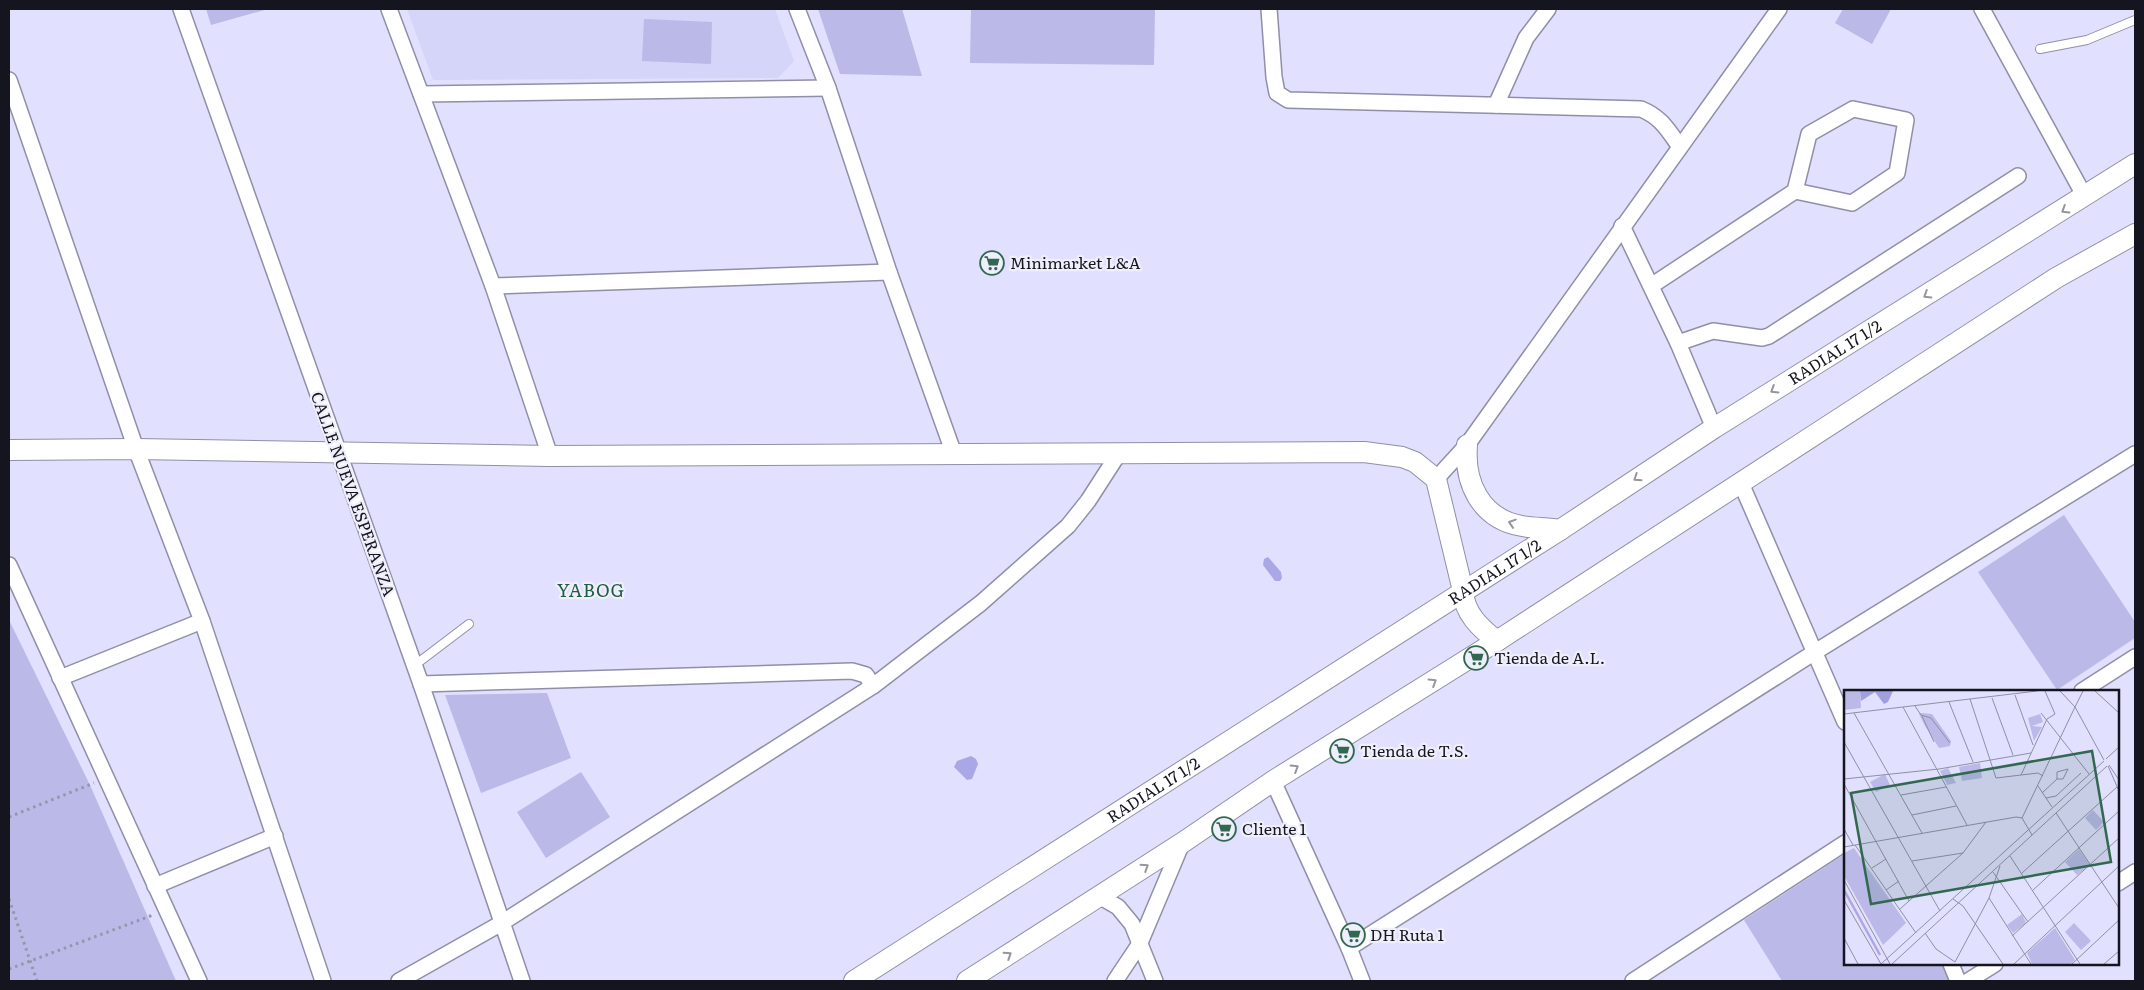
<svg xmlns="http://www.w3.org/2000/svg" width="2144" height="990" viewBox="0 0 2144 990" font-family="Literata,serif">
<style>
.built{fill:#d5d4f9}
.green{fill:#bab9e8}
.water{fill:#aaa7e7}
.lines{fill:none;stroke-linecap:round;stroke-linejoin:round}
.lane-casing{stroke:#8f8faa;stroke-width:10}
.street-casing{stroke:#8f8faa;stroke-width:18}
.secondary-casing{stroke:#8f8faa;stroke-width:22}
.path{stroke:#9695ac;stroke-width:3;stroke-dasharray:2.5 4;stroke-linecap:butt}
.lane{stroke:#fff;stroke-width:8}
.street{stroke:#fff;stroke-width:15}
.secondary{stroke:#fff;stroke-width:20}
.oneway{stroke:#96969a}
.labels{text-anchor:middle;stroke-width:4.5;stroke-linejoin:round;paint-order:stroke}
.poi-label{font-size:16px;fill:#15151f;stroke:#efeffb;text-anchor:start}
.street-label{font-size:16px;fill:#15151f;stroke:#efeffb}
.neighbourhood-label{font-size:18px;letter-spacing:1px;fill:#1e5e42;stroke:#efeffb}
.inset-river{fill:none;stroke:#aaa7e7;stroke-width:2.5}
.inset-road{fill:none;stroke:#8f8fa5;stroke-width:1}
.view{fill:#32684f;fill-opacity:0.15;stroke:#32684f;stroke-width:2.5}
.inset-edge{fill:none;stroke:#15151f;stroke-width:2.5}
</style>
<rect width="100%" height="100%" fill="#e1e0fe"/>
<path class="built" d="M 407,9 L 775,9 L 794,61 L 778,78 L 433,80 Z"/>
<g class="green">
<path d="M 206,9 L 268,9 L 211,25 Z"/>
<path d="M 818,9 L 902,9 L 922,76 L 840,74 Z"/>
<path d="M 971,9 L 1155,9 L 1154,65 L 970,63 Z"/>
<path d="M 1843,9 L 1891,9 L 1872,44 L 1835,23 Z"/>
<path d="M 644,19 L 712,22 L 711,64 L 642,61 Z"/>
<path d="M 2064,515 L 2135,622 L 2135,638 L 2057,690 L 1978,572 Z"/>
<path d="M 9,620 L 90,785 L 176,981 L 9,981 Z"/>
<path d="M 547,693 L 571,758 L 481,793 L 445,695 Z"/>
<path d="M 581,772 L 610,817 L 546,858 L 517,812 Z"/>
<path d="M 1845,854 L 1845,964 L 1942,964 L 1950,981 L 1782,981 L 1744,920 Z"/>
</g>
<g class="water">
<path d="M 1268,557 L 1281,572 L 1282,578 L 1280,581 L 1275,581 L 1263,565 L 1264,559 Z"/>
<path d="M 971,756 L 976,759 L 978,764 L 972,779 L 967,780 L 954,767 L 957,761 Z"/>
</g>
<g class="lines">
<g class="lane-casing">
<g id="lane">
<path d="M 2040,49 L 2087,40 L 2135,20"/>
<path d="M 415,665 L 469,624"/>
</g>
</g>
<g class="street-casing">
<g id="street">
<path d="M 181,9 L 421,684 L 522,981"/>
<path d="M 389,9 L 493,286 L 550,456"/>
<path d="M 797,9 L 828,88 L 889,272 L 954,454"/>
<path d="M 1269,9 L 1274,77 L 1277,93 L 1288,100 L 1641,109 C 1661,117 1668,130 1680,147"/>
<path d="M 1982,9 L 2085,197"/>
<path d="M 9,80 L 136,449 L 202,621 L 323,981"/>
<path d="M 421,94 L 828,88"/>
<path d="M 1496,105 L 1526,38 L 1548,9"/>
<path d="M 1622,226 L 1678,343 L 1714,428"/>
<path d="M 493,286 L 889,272"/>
<path d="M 1651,286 L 1795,191 L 1809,134 L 1853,109 L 1906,120 L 1897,173 L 1852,203 L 1795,191"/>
<path d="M 1678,343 L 1713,331 L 1762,338 L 1769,336 L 2018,176"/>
<path d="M 1436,479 L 1467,445 L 1779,9"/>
<path d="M 1740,481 L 1845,722"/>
<path d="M 9,565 L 199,981"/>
<path d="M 60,678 L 202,621"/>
<path d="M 421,684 L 852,671 L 866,675 L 873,686"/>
<path d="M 2082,691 L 2135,657"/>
<path d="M 1273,781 L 1349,948 L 1362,981"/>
<path d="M 2118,883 L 2135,872"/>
<path d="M 155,886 L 275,836"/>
<path d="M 1099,896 L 1118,907 L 1132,924 L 1155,981"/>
<path d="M 1349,948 L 1815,652 L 2135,454"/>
<path d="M 1951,964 L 1958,981"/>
<path d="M 399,981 L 500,924 L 873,686 L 981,603 L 1068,526 L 1088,501 L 1119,453"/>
<path d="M 1115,981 L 1139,945 L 1182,843"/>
<path d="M 1633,981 L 1845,843"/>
<path d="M 1968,981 L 1995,964"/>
</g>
</g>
<g class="secondary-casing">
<g id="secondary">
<path d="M 1467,445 C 1464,482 1480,519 1522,526 C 1534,528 1548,528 1560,530"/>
<path d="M 9,450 L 136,449 L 550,456 L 1364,452 L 1402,457 L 1415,462 L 1436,479 L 1463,591 C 1464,613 1480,628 1497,641"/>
<path id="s1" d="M 854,981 L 1560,530 L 1714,428 L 2135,164"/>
<path d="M 967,981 L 1182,843 L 1273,781 L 1497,641 L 2056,278 L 2135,234"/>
</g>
</g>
<g class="path">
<path d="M 9,817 L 94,783"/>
<path d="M 9,899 L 37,981"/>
<path d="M 9,969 L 153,915"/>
</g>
<use href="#lane" class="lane"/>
<use href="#street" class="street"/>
<use href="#secondary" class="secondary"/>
</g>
<defs><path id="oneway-chevron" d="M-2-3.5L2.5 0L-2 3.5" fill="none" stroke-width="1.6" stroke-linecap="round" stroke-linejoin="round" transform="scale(1.25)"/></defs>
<g class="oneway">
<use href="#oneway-chevron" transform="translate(2065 210) rotate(148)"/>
<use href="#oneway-chevron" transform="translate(1927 295) rotate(148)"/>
<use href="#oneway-chevron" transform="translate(1774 390) rotate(148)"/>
<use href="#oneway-chevron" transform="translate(1637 478) rotate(146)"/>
<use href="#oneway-chevron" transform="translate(1512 523) rotate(-162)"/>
<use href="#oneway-chevron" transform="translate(1433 682) rotate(-32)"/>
<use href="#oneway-chevron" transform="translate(1295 768) rotate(-32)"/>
<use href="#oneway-chevron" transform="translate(1145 867) rotate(-33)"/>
<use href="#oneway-chevron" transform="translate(1008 955) rotate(-33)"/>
</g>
<defs>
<g id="supermarket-ring" transform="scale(1.25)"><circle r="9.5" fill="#efeffb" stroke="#32684f" stroke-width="1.5"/><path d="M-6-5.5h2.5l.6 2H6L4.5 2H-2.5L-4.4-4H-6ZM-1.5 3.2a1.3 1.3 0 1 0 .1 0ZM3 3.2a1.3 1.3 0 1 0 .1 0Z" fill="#32684f"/></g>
</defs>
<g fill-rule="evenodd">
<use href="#supermarket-ring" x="992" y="263"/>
<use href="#supermarket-ring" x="1476" y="658"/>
<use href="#supermarket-ring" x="1342" y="751"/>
<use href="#supermarket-ring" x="1224" y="829"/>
<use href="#supermarket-ring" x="1353" y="935"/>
</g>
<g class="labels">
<g class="poi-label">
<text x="1010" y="269">Minimarket L&amp;A</text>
<text x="1494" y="664">Tienda de A.L.</text>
<text x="1360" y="757">Tienda de T.S.</text>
<text x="1242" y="835">Cliente 1</text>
<text x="1370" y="941">DH Ruta 1</text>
</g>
<g class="street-label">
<text dy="6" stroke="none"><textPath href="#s1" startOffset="1165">RADIAL 17 1/2</textPath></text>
<text transform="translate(353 494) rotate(70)" y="6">CALLE NUEVA ESPERANZA</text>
<text dy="6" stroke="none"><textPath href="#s1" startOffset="760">RADIAL 17 1/2</textPath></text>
<text dy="6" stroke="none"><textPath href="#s1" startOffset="355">RADIAL 17 1/2</textPath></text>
</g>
<g class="neighbourhood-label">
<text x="591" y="597">YABOG</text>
</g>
</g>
<g transform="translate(1844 690)">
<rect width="275" height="275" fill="#e1e0fe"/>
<path d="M 0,1 L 16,1 L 17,18 L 0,20 ZM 77,23 L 88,24 L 107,51 L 106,56 L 95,58 L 81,36 L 75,24 ZM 196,24 L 199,32 L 188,36 L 198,37 L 190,51 L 184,28 ZM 136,73 L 138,88 L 118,91 L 115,77 ZM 104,78 L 112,93 L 103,95 L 96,81 ZM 41,84 L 46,95 L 32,102 L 26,92 ZM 249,120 L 260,132 L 252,140 L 241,128 ZM 10,158 L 62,233 L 39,255 L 0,186 L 0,163 ZM 235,159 L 246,175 L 233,185 L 221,172 ZM 178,224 L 182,233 L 169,243 L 163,235 ZM 230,233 L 247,251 L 237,260 L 221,242 ZM 211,238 L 231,270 L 227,274 L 188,274 L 183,263 Z" fill="#bab9e8"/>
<path d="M 16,1 L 49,1 L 44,12 L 40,14 L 31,2 L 17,11 Z" fill="#a29fdf"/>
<path class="inset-river" d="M 0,200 L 36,265"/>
<path class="inset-road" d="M 239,1 L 231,17 L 260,70M 251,1 L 275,23M 171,5 L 189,55M 148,8 L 169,65M 126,9 L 152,88 L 194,83 L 199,86M 105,12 L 129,72M 71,16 L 77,25 L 87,28 L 106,53M 59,17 L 123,135M 10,23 L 78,143M 197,23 L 245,84M 0,24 L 193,1M 78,26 L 90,52M 0,52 L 96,221M 262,69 L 275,57M 265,75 L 275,90M 264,76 L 275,101M 177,85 L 203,29 L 211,24 L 201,1M 0,89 L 95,79 L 187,63M 0,94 L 65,211M 194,96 L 208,117M 198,103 L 213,89 L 213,82 L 224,79 L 219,89 L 213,89M 57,105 L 102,97M 202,108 L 212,106 L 237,83M 212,123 L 275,218M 68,125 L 112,116M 178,128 L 231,17 L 216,1M 0,139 L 9,155M 11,155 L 72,243M 0,157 L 172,127 L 178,128 L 188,145M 166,166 L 236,274M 68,171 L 119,163M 28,178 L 42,169M 149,182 L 184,232M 178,183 L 273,97M 0,190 L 46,274M 42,200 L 55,191M 188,201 L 275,121M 145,208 L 187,274M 109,209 L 119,216 L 159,274M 0,210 L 37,274M 56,219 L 119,163 L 142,132M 81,243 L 92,259 L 111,272 L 145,208 L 156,176M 168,246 L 275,148M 0,248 L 14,274M 37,274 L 260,71M 48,274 L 263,76M 170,274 L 275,176M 228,274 L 275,230M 260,274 L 275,261"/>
<path class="view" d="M 248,61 L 267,172 L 27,214 L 7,103 Z"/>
<rect width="275" height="275" class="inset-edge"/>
</g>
<rect width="2144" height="990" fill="none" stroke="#15151f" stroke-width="20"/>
</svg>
